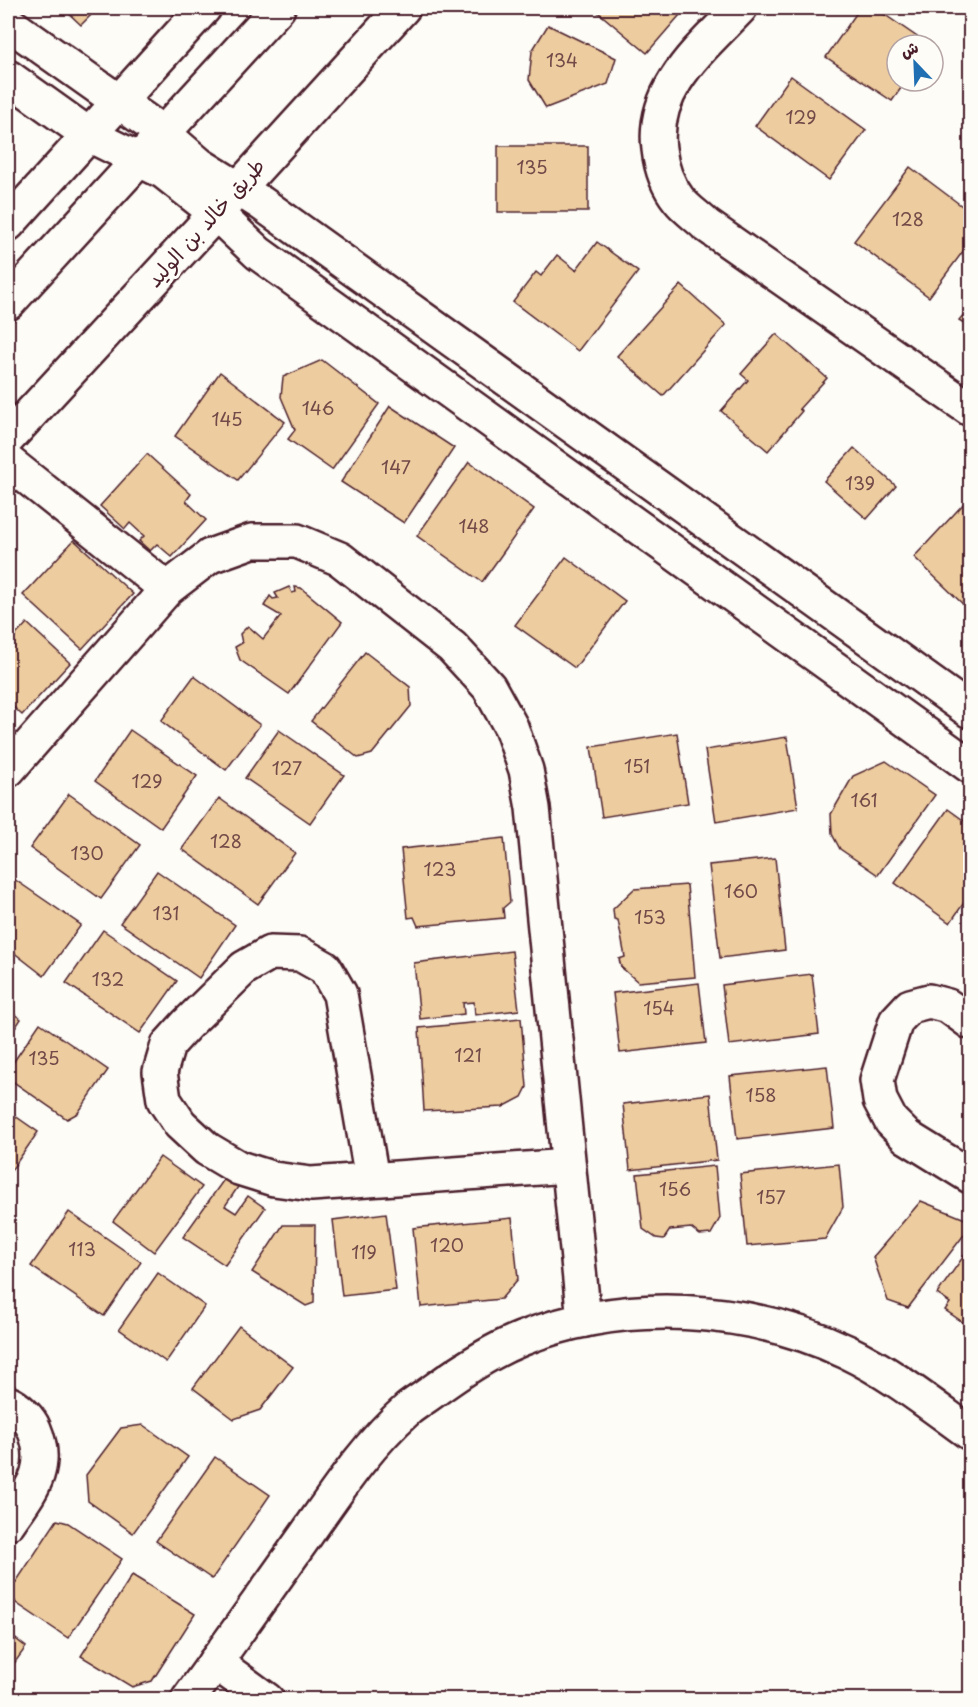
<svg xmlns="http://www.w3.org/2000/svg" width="978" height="1707" viewBox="0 0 978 1707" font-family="'Playpen Sans','Playpen Sans Arabic',sans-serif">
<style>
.building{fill:#edcc9f;stroke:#4a1f2b;stroke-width:1.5}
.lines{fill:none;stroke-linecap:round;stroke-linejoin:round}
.street-casing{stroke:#4a1f2b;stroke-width:38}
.secondary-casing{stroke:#4a1f2b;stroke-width:38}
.street{stroke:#fdfcf7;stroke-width:33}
.secondary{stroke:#fdfcf7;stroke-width:33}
.labels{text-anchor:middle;stroke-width:6;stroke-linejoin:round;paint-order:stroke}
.number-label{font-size:18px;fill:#734a48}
.street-label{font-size:21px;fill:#4a1f2b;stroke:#fdfcf7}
</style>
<rect width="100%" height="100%" fill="#fdfcf7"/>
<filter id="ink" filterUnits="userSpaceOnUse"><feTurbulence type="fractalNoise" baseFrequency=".0167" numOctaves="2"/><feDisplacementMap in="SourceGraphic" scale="12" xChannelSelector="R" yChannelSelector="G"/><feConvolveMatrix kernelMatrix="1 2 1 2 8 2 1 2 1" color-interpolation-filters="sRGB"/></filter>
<g filter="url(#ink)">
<g class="building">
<path d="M 63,8 L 98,8 L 81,25 Z"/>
<path d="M 593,8 L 686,8 L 647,53 Z"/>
<path d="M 860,8 L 875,8 L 923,41 L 921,45 L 897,45 L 897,81 L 906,81 L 892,101 L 826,57 Z"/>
<path d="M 548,25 L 616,58 L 608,84 L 546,108 L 529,80 L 532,51 Z"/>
<path d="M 791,76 L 866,130 L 829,180 L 755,126 Z"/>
<path d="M 8,95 L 18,103 L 8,116 Z"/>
<rect x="498" y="146" width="90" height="66"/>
<path d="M 910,167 L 970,212 L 970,242 L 929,297 L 854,241 Z"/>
<path d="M 597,242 L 638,272 L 578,351 L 513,302 L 536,272 L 541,276 L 557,255 L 576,270 Z"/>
<path d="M 681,285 L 726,325 L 663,396 L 617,356 Z"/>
<path d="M 970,307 L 970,327 L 959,320 Z"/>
<path d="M 776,334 L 827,378 L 799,409 L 802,411 L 768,451 L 721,411 L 748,380 L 741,374 Z"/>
<path d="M 322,360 L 379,404 L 332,470 L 288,439 L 295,430 L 281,397 L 283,377 Z"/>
<path d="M 220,372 L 285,422 L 238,480 L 175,436 Z"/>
<path d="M 390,406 L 454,448 L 404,523 L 341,482 Z"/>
<path d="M 854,448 L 896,486 L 867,519 L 824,481 Z"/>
<path d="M 147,454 L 191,494 L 186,501 L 206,520 L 172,557 L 157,544 L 150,551 L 139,541 L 144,536 L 130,523 L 125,529 L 100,506 Z"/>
<path d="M 469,462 L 534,509 L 482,582 L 417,536 Z"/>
<path d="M 970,497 L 970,611 L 914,557 Z"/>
<path d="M 74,540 L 133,594 L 82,649 L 23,595 Z"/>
<path d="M 566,557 L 625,601 L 575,668 L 515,625 Z"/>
<path d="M 289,587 L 292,593 L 296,592 L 295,587 L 301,588 L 342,622 L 289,694 L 240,660 L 235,647 L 242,643 L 240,634 L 248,626 L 263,639 L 281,616 L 264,606 L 270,596 L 273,599 L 278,598 L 275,593 Z"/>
<path d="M 27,623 L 70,663 L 22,715 L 8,702 L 8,630 L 14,637 Z"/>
<path d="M 365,652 L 410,687 L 411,706 L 372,754 L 358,758 L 311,721 Z"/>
<path d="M 194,676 L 260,725 L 226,770 L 161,721 Z"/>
<path d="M 130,730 L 197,776 L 161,828 L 95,781 Z"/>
<path d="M 279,730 L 344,775 L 310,823 L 245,778 Z"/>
<path d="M 677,733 L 688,803 L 602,817 L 591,747 Z"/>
<path d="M 787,737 L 798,808 L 716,822 L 705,750 Z"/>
<path d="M 886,761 L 935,795 L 878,875 L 840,849 L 832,834 L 831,814 L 853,776 Z"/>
<path d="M 69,794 L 140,845 L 101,899 L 30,848 Z"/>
<path d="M 219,798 L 295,853 L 258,904 L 182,849 Z"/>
<path d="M 948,809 L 970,825 L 970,894 L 950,923 L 895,883 Z"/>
<path d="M 504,838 L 510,902 L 503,908 L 504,918 L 418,926 L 414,917 L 408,918 L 401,849 Z"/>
<path d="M 775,858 L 785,950 L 720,958 L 709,865 Z"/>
<path d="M 157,871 L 235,925 L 199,978 L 120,923 Z"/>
<path d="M 11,877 L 81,925 L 44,976 L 8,948 L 12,938 L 8,934 L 8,881 Z"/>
<path d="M 687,885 L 695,977 L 638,982 L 621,967 L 619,959 L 625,957 L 618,920 L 614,919 L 613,909 L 634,889 Z"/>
<path d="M 103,930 L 177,981 L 140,1033 L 66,983 Z"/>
<path d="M 512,951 L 519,1010 L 475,1015 L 474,1002 L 463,1003 L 464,1014 L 420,1019 L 414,963 Z"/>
<path d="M 812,974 L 819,1034 L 729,1045 L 722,985 Z"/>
<path d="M 699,983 L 706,1043 L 620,1053 L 613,993 Z"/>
<path d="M 8,1010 L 21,1019 L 8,1039 Z"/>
<path d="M 521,1018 L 527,1087 L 522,1097 L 503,1107 L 424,1111 L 419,1028 Z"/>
<path d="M 40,1023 L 108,1070 L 78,1113 L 67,1119 L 8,1078 L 8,1070 Z"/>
<path d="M 827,1066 L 834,1128 L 737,1139 L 730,1076 Z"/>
<path d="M 710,1094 L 717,1160 L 630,1170 L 623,1104 Z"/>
<path d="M 8,1111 L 38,1132 L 8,1175 Z"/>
<path d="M 160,1157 L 202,1187 L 154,1252 L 113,1221 Z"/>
<path d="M 839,1164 L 843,1207 L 825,1239 L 747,1246 L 740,1174 Z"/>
<path d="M 715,1166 L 720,1218 L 711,1234 L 700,1235 L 691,1228 L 670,1230 L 664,1239 L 656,1238 L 643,1229 L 637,1174 Z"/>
<path d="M 225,1178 L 238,1187 L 225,1206 L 236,1213 L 248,1196 L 265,1208 L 225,1265 L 183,1237 Z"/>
<path d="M 921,1201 L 970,1221 L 970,1227 L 908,1308 L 888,1301 L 873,1257 Z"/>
<path d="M 69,1212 L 141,1262 L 104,1316 L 31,1266 Z"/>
<path d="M 386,1213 L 396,1290 L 342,1296 L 333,1220 Z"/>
<path d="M 512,1218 L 518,1279 L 501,1299 L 421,1307 L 413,1228 Z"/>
<path d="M 283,1225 L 315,1225 L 314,1303 L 306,1306 L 252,1272 Z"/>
<path d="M 970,1247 L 970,1327 L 945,1310 L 950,1303 L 937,1294 Z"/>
<path d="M 158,1273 L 205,1306 L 166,1362 L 119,1329 Z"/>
<path d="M 239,1326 L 293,1367 L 260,1410 L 234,1419 L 193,1388 Z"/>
<path d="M 143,1425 L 188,1457 L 133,1533 L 88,1501 L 86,1475 L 121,1428 Z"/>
<path d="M 215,1457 L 270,1495 L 212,1579 L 156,1541 Z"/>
<path d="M 57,1520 L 68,1523 L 122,1559 L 68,1638 L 16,1603 L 10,1591 Z"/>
<path d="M 132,1575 L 195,1614 L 152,1681 L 132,1687 L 81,1656 Z"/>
<path d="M 8,1633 L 26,1647 L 8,1672 Z"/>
</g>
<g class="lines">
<g class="street-casing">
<g id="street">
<path d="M 740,8 C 702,48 651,88 659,149 C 661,167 667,185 679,200 C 686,209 698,217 706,225 L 970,409"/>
<path d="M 8,23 L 163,133 L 200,165 L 261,203 L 970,711"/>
<path d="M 8,77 L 89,135 L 164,172 L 216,213 L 258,253 L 970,766"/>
<path d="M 8,224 L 204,8"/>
<path d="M 8,462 L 167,589"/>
<path d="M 8,770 L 167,589 L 210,556 L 252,541 L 297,541 L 340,559 L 452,647 L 489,687 L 511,727 L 526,770 L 533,808 L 584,1320"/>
<path d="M 970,1022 L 948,1006 L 929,1001 L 910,1006 L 896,1021 L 877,1080 L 880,1100 L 891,1121 L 907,1137 L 970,1176"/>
<path d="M 372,1179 L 340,994 L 325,968 L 300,954 L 270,953 L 244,968 L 187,1024 L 168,1045 L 160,1072 L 164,1100 L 180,1124 L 207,1149 L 239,1168 L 274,1179 L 311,1184 L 568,1166"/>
<path d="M 8,1403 C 18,1407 30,1419 34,1429 C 51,1469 30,1491 8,1523"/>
<path d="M 215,1662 L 267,1700"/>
<path d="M 188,1700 C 228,1645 267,1590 306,1535 C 337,1491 367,1445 408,1409 C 417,1402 427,1396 436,1389 C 462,1370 491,1351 521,1339 C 624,1298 747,1305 847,1352 C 891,1373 931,1405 970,1433"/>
</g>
</g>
<g class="secondary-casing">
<g id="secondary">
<path d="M 8,303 L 278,8"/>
<path d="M 8,438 L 216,213 L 403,8"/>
</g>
</g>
<use href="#street" class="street"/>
<use href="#secondary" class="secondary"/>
</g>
</g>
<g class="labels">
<g class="number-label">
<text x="562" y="67">134</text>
<text x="801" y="124">129</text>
<text x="532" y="174">135</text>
<text x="908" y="226">128</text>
<text x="318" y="415">146</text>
<text x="227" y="426">145</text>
<text x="396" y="474">147</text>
<text x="860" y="490">139</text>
<text x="474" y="533">148</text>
<text x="637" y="773">151</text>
<text x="287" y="775">127</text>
<text x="147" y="788">129</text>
<text x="864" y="807">161</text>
<text x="226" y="848">128</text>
<text x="87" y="860">130</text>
<text x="440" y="876">123</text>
<text x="741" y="898">160</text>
<text x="166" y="920">131</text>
<text x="650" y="924">153</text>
<text x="108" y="986">132</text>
<text x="659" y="1015">154</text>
<text x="468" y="1062">121</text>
<text x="44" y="1065">135</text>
<text x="761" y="1102">158</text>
<text x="675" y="1196">156</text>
<text x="771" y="1204">157</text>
<text x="447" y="1252">120</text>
<text x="82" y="1256">113</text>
<text x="364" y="1259">119</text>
</g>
<g class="street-label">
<text transform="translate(206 223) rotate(-48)" y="7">طريق خالد بن الوليد</text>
</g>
</g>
<rect width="978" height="1707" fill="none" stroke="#fdfcf7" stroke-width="30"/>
<rect x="15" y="15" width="948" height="1677" fill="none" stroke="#4a1f2b" stroke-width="2" filter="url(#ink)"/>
<g transform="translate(915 63) rotate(337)"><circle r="28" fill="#fdfcf7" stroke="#b5a4a5" stroke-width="1.5"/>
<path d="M0-4.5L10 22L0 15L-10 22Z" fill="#1f6fb2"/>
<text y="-9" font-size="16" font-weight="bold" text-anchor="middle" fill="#4a1f2b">ش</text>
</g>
</svg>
